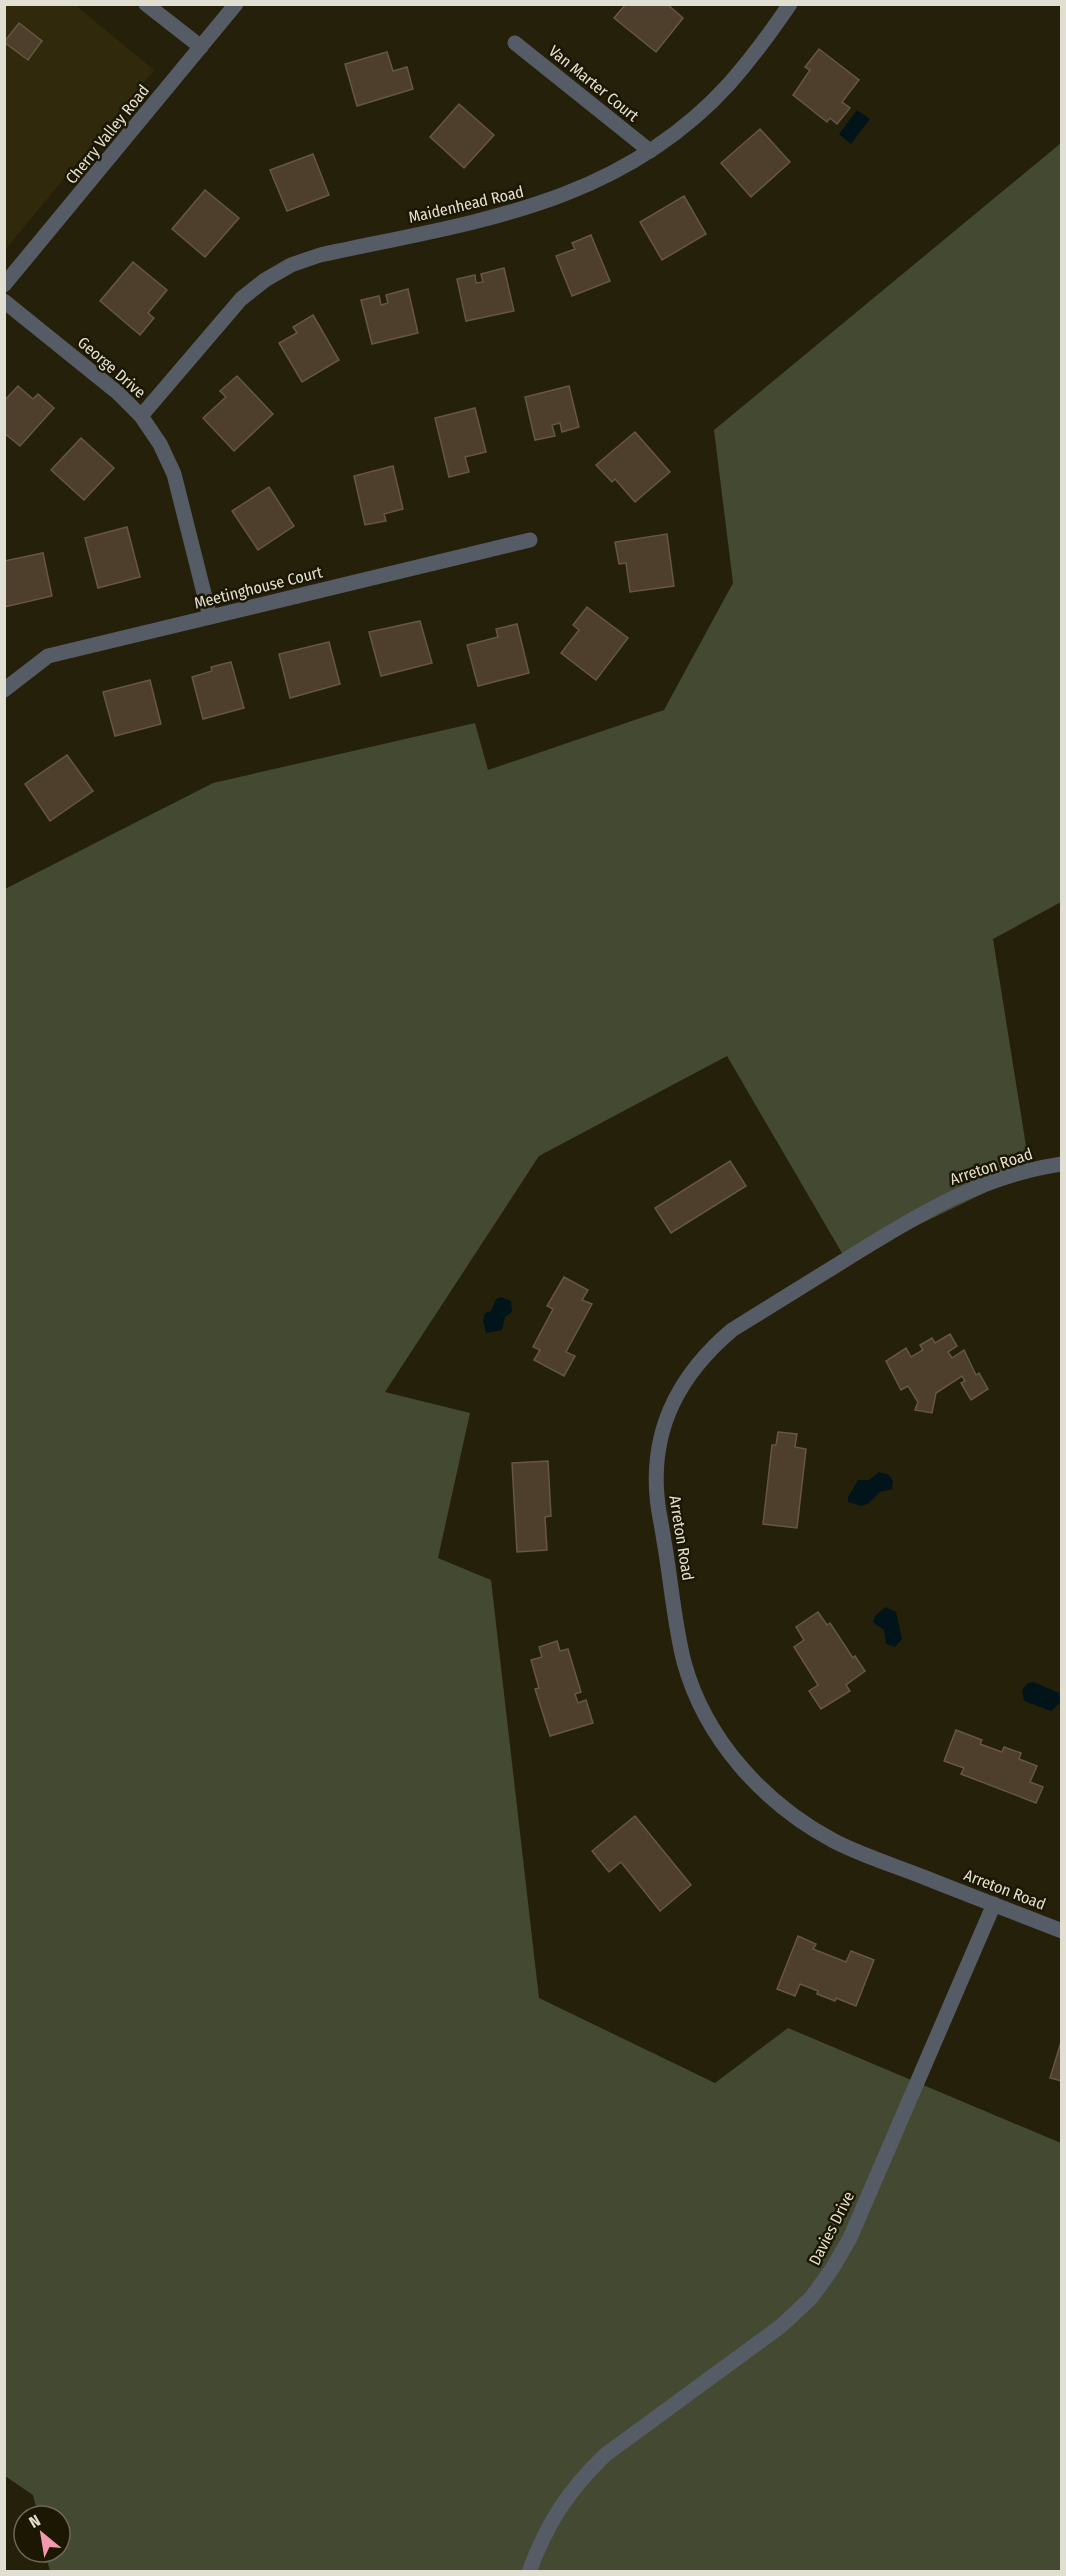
<svg xmlns="http://www.w3.org/2000/svg" width="1066" height="2576" viewBox="0 0 1066 2576" font-family="'Fira Sans Condensed',sans-serif">
<style>
.built{fill:#30290b}
.green{fill:#444931}
.water{fill:#001419}
.building{fill:#4e3f2c;stroke:#665643;stroke-width:1.5}
.lines{fill:none;stroke-linecap:round;stroke-linejoin:round}
.minor{stroke:#565c65;stroke-width:15}
.tertiary{stroke:#565c65;stroke-width:15}
.labels{text-anchor:middle;stroke-width:5;stroke-linejoin:round;paint-order:stroke}
.street-label{font-size:16px;fill:#e1dfd1;stroke:#1c1703}
</style>
<rect width="100%" height="100%" fill="#25200a"/>
<path class="built" d="M 5,5 L 75,5 L 154,70 L 5,250 Z"/>
<path class="green" d="M 1061,143 L 1061,902 L 993,939 L 1030,1171 L 846,1260 L 727,1056 L 539,1156 L 385,1392 L 470,1413 L 438,1558 L 491,1580 L 539,1998 L 715,2083 L 788,2028 L 1061,2143 L 1061,2571 L 50,2571 L 45,2552 L 60,2552 L 60,2516 L 38,2516 L 33,2495 L 5,2476 L 5,889 L 213,783 L 475,723 L 488,770 L 664,710 L 733,583 L 714,430 Z"/>
<g class="water">
<path d="M 857,110 L 870,119 L 851,144 L 839,134 Z"/>
<path d="M 501,1297 L 511,1301 L 512,1312 L 505,1317 L 502,1330 L 486,1333 L 483,1321 L 485,1313 L 491,1311 L 496,1299 Z"/>
<path d="M 879,1472 L 889,1475 L 893,1481 L 892,1489 L 880,1492 L 869,1503 L 862,1506 L 848,1502 L 848,1497 L 858,1480 L 869,1480 Z"/>
<path d="M 885,1607 L 896,1612 L 902,1639 L 895,1647 L 886,1644 L 884,1630 L 873,1622 L 875,1616 Z"/>
<path d="M 1033,1682 L 1059,1693 L 1060,1703 L 1051,1711 L 1024,1701 L 1022,1690 L 1028,1683 Z"/>
</g>
<g class="building">
<path d="M 626,4 L 667,4 L 683,18 L 656,52 L 614,18 Z"/>
<path d="M 19,23 L 42,41 L 28,60 L 4,42 Z"/>
<path d="M 819,49 L 859,80 L 842,102 L 850,108 L 837,124 L 830,118 L 827,122 L 793,95 L 810,70 L 805,67 Z"/>
<path d="M 387,52 L 393,71 L 407,67 L 413,89 L 357,106 L 345,64 Z"/>
<path d="M 459,104 L 494,135 L 464,168 L 430,137 Z"/>
<path d="M 760,129 L 790,162 L 751,197 L 721,163 Z"/>
<path d="M 313,154 L 329,195 L 287,211 L 270,170 Z"/>
<path d="M 205,190 L 239,218 L 205,257 L 172,229 Z"/>
<path d="M 684,196 L 706,234 L 662,260 L 640,222 Z"/>
<path d="M 591,235 L 610,281 L 572,296 L 556,256 L 575,249 L 572,243 Z"/>
<path d="M 133,262 L 167,290 L 148,313 L 154,318 L 140,335 L 100,301 Z"/>
<path d="M 504,268 L 514,311 L 466,321 L 457,279 L 475,275 L 476,283 L 483,282 L 481,274 Z"/>
<path d="M 408,289 L 418,333 L 372,344 L 361,300 L 379,296 L 381,305 L 388,303 L 386,295 Z"/>
<path d="M 313,315 L 339,360 L 302,382 L 279,343 L 297,333 L 293,327 Z"/>
<path d="M 237,376 L 273,414 L 234,451 L 203,418 L 226,397 L 220,391 Z"/>
<path d="M 18,386 L 33,399 L 38,394 L 54,408 L 20,446 L 4,433 L 4,401 Z"/>
<path d="M 569,386 L 579,427 L 562,432 L 560,423 L 552,425 L 555,436 L 535,440 L 525,397 Z"/>
<path d="M 475,408 L 486,452 L 465,457 L 469,472 L 449,477 L 435,418 Z"/>
<path d="M 635,432 L 670,472 L 635,502 L 615,479 L 612,482 L 596,465 Z"/>
<path d="M 81,438 L 114,468 L 84,500 L 51,470 Z"/>
<path d="M 393,466 L 403,509 L 384,514 L 386,521 L 365,525 L 354,476 Z"/>
<path d="M 269,487 L 294,526 L 258,550 L 232,511 Z"/>
<path d="M 127,527 L 140,577 L 98,588 L 85,538 Z"/>
<path d="M 667,534 L 674,586 L 630,592 L 626,563 L 619,564 L 615,542 Z"/>
<path d="M 43,553 L 52,596 L 4,607 L 4,561 Z"/>
<path d="M 587,607 L 628,638 L 596,680 L 561,653 L 579,630 L 573,625 Z"/>
<path d="M 420,621 L 432,663 L 381,676 L 369,632 Z"/>
<path d="M 517,624 L 529,673 L 478,686 L 467,645 L 498,637 L 496,629 Z"/>
<path d="M 329,642 L 340,684 L 290,698 L 279,654 Z"/>
<path d="M 231,662 L 244,708 L 203,719 L 192,677 L 212,671 L 211,667 Z"/>
<path d="M 150,680 L 161,724 L 115,736 L 103,692 Z"/>
<path d="M 67,755 L 93,791 L 50,821 L 25,784 Z"/>
<path d="M 730,1161 L 746,1186 L 671,1233 L 655,1208 Z"/>
<path d="M 564,1277 L 588,1290 L 582,1300 L 592,1304 L 566,1352 L 575,1356 L 564,1376 L 534,1360 L 540,1350 L 533,1347 L 553,1309 L 547,1306 Z"/>
<path d="M 950,1334 L 957,1346 L 948,1352 L 952,1358 L 964,1350 L 976,1375 L 979,1373 L 988,1389 L 971,1400 L 961,1383 L 965,1381 L 962,1376 L 936,1393 L 932,1413 L 915,1410 L 918,1402 L 908,1386 L 901,1390 L 886,1361 L 906,1348 L 911,1357 L 923,1350 L 920,1345 L 932,1338 L 935,1343 Z"/>
<path d="M 778,1432 L 797,1434 L 795,1447 L 806,1449 L 797,1528 L 763,1524 L 772,1445 L 776,1445 Z"/>
<path d="M 548,1461 L 551,1516 L 545,1517 L 547,1550 L 517,1552 L 512,1463 Z"/>
<path d="M 818,1612 L 827,1625 L 830,1623 L 853,1658 L 855,1656 L 865,1671 L 846,1685 L 850,1691 L 821,1709 L 809,1691 L 818,1685 L 794,1647 L 804,1640 L 796,1627 Z"/>
<path d="M 557,1641 L 560,1651 L 568,1649 L 581,1692 L 575,1694 L 578,1703 L 586,1700 L 593,1723 L 550,1736 L 535,1689 L 539,1688 L 531,1660 L 542,1657 L 539,1647 Z"/>
<path d="M 956,1730 L 982,1740 L 980,1744 L 1002,1752 L 1004,1747 L 1021,1753 L 1019,1759 L 1037,1766 L 1030,1782 L 1043,1787 L 1036,1803 L 961,1774 L 964,1768 L 944,1761 Z"/>
<path d="M 635,1816 L 691,1885 L 660,1911 L 621,1862 L 609,1872 L 592,1851 Z"/>
<path d="M 798,1936 L 816,1944 L 813,1949 L 846,1962 L 851,1951 L 874,1960 L 856,2006 L 836,1998 L 835,2001 L 817,1994 L 818,1991 L 800,1984 L 795,1996 L 777,1989 Z"/>
<path d="M 1061,2042 L 1062,2042 L 1062,2081 L 1050,2078 Z"/>
</g>
<g class="lines">
<g class="minor">
<path d="M 146,4 L 201,47"/>
<path d="M 515,43 L 650,151"/>
<path d="M 4,301 L 118,393 L 141,416 L 160,444 L 174,474 L 210,617"/>
<path d="M 141,416 L 241,299 L 265,280 L 291,265 L 320,255 C 472,222 618,206 729,84 C 751,59 771,32 790,4"/>
<path d="M 4,690 L 48,656 L 530,540"/>
<path d="M 1062,1164 C 983,1175 919,1214 853,1255 C 812,1280 772,1305 732,1330 C 680,1374 651,1427 657,1496 C 658,1511 662,1526 664,1541 C 671,1580 674,1623 684,1662 C 705,1739 764,1804 834,1841 C 863,1856 896,1866 926,1878 C 971,1896 1016,1913 1062,1931"/>
<path d="M 529,2572 C 547,2523 568,2491 605,2455 L 781,2326 L 811,2298 L 832,2269 L 850,2238 L 994,1904"/>
</g>
<path class="tertiary" d="M 4,285 L 236,4"/>
</g>
<g class="labels">
<g class="street-label">
<text transform="translate(594 83) rotate(39)" y="6">Van Marter Court</text>
<text transform="translate(107 134) rotate(-51)" y="6">Cherry Valley Road</text>
<text transform="translate(466 204) rotate(-13)" y="6">Maidenhead Road</text>
<text transform="translate(112 367) rotate(41)" y="6">George Drive</text>
<text transform="translate(258 587) rotate(-14)" y="6">Meetinghouse Court</text>
<text transform="translate(991 1166) rotate(-18)" y="6">Arreton Road</text>
<text transform="translate(682 1538) rotate(81)" y="6">Arreton Road</text>
<text transform="translate(1005 1889) rotate(21)" y="6">Arreton Road</text>
<text transform="translate(831 2228) rotate(-63)" y="6">Davies Drive</text>
</g>
</g>
<rect width="1066" height="2576" fill="none" stroke="#e1dfd1" stroke-width="12"/>
<g transform="translate(42 2534) rotate(330)"><circle r="28" fill="#1c1703" stroke="#6b6755" stroke-width="1.5"/>
<path d="M0-4.5L10 22L0 15L-10 22Z" fill="#f29aad"/>
<text y="-9" font-size="16" font-weight="bold" text-anchor="middle" fill="#e1dfd1">N</text>
</g>
</svg>
